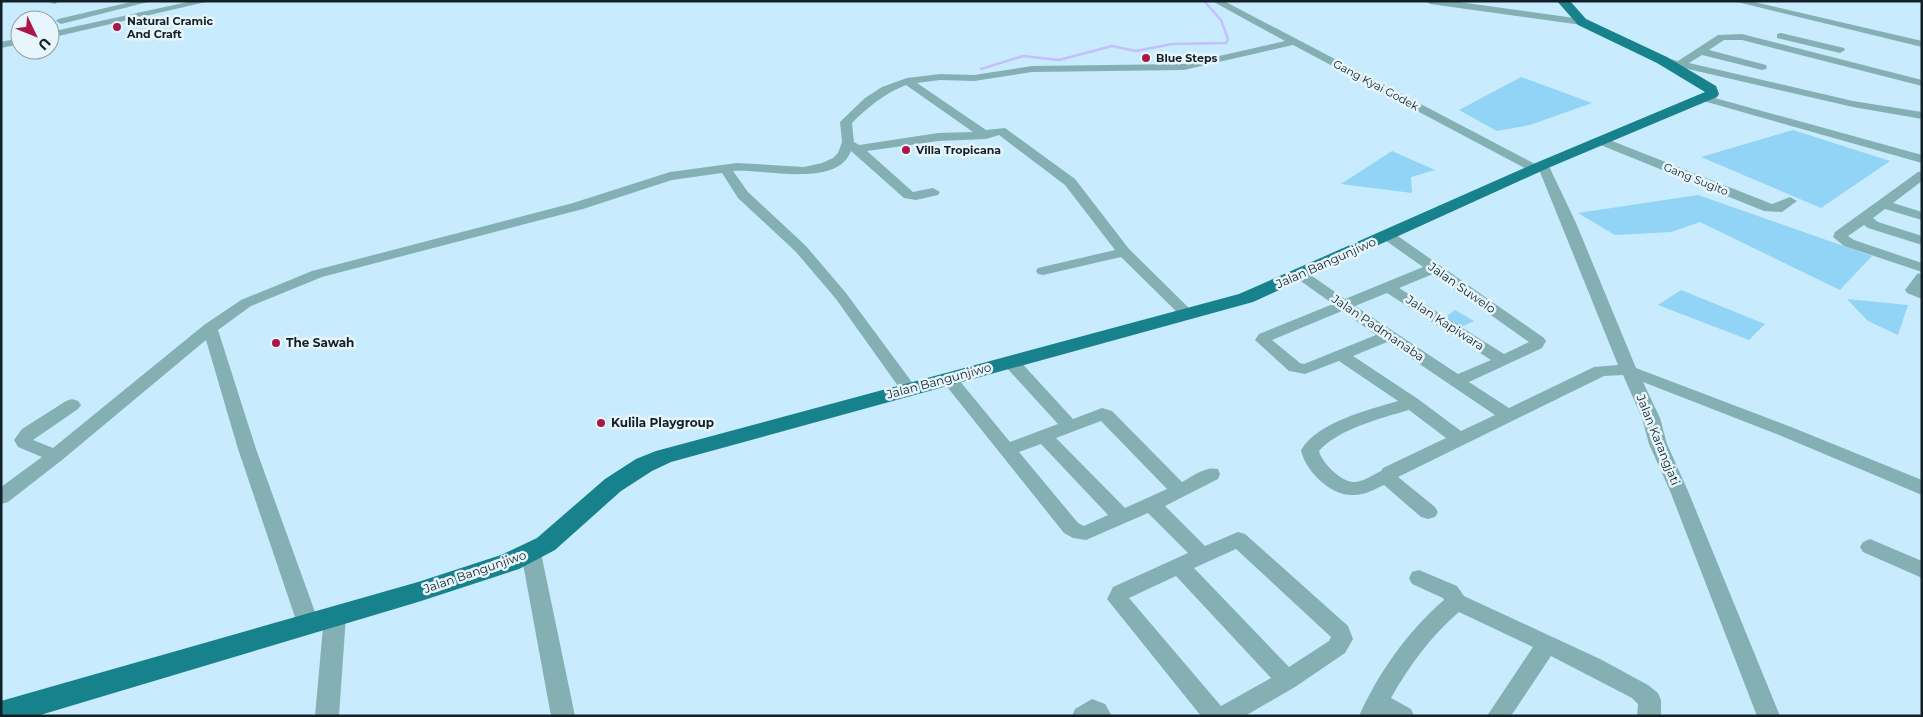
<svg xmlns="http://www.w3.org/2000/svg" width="1923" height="717" viewBox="0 0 1923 717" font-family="Montserrat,sans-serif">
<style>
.green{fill:#91d4f6}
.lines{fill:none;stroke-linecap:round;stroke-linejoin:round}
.stream{stroke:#c3c0fc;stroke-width:2.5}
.minor{fill:#84b0b4;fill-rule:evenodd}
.major{fill:#17828b;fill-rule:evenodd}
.poi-dot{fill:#aa1646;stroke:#e7f5fc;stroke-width:2}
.labels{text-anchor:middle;stroke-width:5;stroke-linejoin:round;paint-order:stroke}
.far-poi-label{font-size:11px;font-weight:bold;fill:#132027;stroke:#e7f5fc;text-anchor:start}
.far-street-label{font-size:11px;fill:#132027;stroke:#e7f5fc}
.street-label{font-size:12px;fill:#132027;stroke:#e7f5fc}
.poi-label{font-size:12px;font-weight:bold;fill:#132027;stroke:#e7f5fc;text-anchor:start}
</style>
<rect width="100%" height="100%" fill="#c9ebfe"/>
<g class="green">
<path d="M 1521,77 L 1592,103 L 1530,125 L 1497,131 L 1459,110 Z"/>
<path d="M 1793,130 L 1890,161 L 1821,208 L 1701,157 Z"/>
<path d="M 1392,151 L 1435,170 L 1411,177 L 1412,193 L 1341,184 Z"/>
<path d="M 1698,195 L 1872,256 L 1840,290 L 1700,222 L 1671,232 L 1615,235 L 1578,213 Z"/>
<path d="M 1681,290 L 1765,324 L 1749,340 L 1658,305 Z"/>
<path d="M 1847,299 L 1908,305 L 1898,335 L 1868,321 Z"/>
<path d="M 1455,310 L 1474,321 L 1459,328 L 1443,319 Z"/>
</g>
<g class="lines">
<path class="stream" d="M 981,69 L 1023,56 L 1059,60 L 1112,46 L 1136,51 L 1172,44 L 1226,43 L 1228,39 L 1221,20 L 1204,1"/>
<g class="minor">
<path d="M 46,1 L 59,1 L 55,4 Z"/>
<path d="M 135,1 L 152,1 L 61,24 L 56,21 L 58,19 Z"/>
<path d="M 192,1 L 210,1 L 50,38 L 50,32 Z"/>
<path d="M 1212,1 L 1224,1 L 1537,165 L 1543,161 L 1547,162 L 1576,223 L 1636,368 L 1791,427 L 1922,480 L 1922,495 L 1779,435 L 1643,382 L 1660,418 L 1667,444 L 1688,491 L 1780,716 L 1757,716 L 1670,491 L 1649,444 L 1642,418 L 1623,375 L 1604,376 L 1398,477 L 1435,507 L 1438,512 L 1435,517 L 1428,519 L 1421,517 L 1384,485 C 1375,489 1365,495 1354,495 C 1332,497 1305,471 1301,450 C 1318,422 1368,410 1398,401 L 1339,361 L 1305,374 L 1295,372 L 1289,371 L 1255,340 L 1259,334 L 1333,304 L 1295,277 L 1293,274 L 1295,271 L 1305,271 L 1345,299 L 1423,267 L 1382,238 L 1380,235 L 1382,232 L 1392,232 L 1544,338 L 1546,341 L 1542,348 L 1469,382 L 1509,408 L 1594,367 L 1618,365 L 1540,172 L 1532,172 L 1293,45 L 1184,70 L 1032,72 L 974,81 L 940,80 L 917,83 L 986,130 L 1005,128 L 1075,179 L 1129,249 L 1192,311 L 1195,314 L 1192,317 L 1182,317 L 1121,257 L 1043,275 L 1038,274 L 1036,271 L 1038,268 L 1115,250 L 1065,185 L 999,135 L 986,139 L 938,141 L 867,151 L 913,192 L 933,188 L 940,192 L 938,195 L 916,200 L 904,198 L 851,151 C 837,189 763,168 733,171 L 748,192 L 806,246 L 846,293 L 917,389 L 915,393 L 909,394 L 903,393 L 836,299 L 796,252 L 738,198 L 722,173 L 672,180 L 583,209 L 322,277 L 251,306 L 218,330 L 256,449 L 319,623 L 316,629 L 308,632 L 300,629 L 297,623 L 238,449 L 206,340 L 62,460 L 8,502 L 1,504 L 1,487 L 42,457 L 18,447 L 14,440 L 22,429 L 66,401 L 72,399 L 78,401 L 81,405 L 78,409 L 33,440 L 53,448 L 204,325 L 241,300 L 312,271 L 573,203 L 670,172 L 737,163 L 804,167 L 822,163 L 833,158 L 838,153 L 842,142 L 840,122 L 842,120 L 865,98 L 882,87 L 907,78 L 940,74 L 974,75 L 1032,66 L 1184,64 L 1285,41 ZM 906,85 L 973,132 L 938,133 L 859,145 L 854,142 L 852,123 C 869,106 884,94 906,85 ZM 1433,274 L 1529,342 L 1504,354 L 1399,288 ZM 1387,293 L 1491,360 L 1458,374 L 1355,306 ZM 1342,311 L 1376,335 L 1304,364 L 1300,363 L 1272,340 ZM 1387,342 L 1495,415 L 1461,431 L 1418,399 L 1353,356 ZM 1409,410 L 1446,438 L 1383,468 L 1381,471 C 1373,475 1364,481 1355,482 C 1342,483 1322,463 1319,451 C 1338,429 1382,418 1409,410 Z"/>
<path d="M 1426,1 L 1452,1 L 1582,19 L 1587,22 L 1582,25 L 1430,4 Z"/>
<path d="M 1733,1 L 1750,1 L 1922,41 L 1922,47 Z"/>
<path d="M 1781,33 L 1844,48 L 1845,50 L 1840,53 L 1777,38 L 1777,34 Z"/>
<path d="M 1742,34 L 1922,80 L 1922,86 L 1742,40 L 1724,40 L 1709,50 L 1766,65 L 1767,67 L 1766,69 L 1762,70 L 1702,55 L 1689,63 L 1853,101 L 1922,112 L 1922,119 L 1853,107 L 1662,63 L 1657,60 L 1662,57 L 1678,61 L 1718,35 Z"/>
<path d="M 20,38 L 20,44 L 1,48 L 1,42 Z"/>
<path d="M 1704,95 L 1922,155 L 1922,163 L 1700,100 L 1698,98 L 1700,96 Z"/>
<path d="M 1602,137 L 1772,204 L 1790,197 L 1797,201 L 1782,212 L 1764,211 L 1598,144 L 1596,141 L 1598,138 Z"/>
<path d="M 1922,171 L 1922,181 L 1893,203 L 1922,212 L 1922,220 L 1885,209 L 1873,218 L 1878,222 L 1922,236 L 1922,245 L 1868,228 L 1864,225 L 1848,236 L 1854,240 L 1922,263 L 1922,272 L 1844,246 L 1833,237 L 1835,232 L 1918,172 Z"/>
<path d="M 1922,273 L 1922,299 L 1907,293 L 1905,290 L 1917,274 Z"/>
<path d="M 1011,357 L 1017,358 L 1073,419 L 1102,408 L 1112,411 L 1182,482 C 1193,476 1205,466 1218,469 L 1220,474 L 1218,479 L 1165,506 L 1205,546 L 1238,532 L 1245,534 L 1348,626 L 1353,639 L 1345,653 L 1295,687 L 1245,716 L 1201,716 L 1107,599 L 1113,587 L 1188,553 L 1148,513 L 1086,540 L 1073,538 L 1064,533 L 940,378 L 942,374 L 948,373 L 954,374 L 1010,442 L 1058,424 L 1005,366 L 1003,362 L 1005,358 ZM 1101,421 L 1167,489 L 1125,508 L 1056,438 ZM 1041,444 L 1108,515 L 1084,526 L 1078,523 L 1019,452 ZM 1236,549 L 1331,637 L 1329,641 L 1289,667 L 1194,568 ZM 1176,576 L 1271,678 L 1221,706 L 1129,598 Z"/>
<path d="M 1870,539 L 1922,561 L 1922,578 L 1863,552 L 1860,547 L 1863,542 Z"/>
<path d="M 531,545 L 538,548 L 541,553 L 575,716 L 551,716 L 521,553 L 524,548 Z"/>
<path d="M 1419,570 L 1457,586 L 1464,596 L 1600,659 L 1648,685 L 1658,693 L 1661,700 L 1661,716 L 1637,716 L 1638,704 L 1632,698 L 1551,656 L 1511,716 L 1487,716 L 1533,647 L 1459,612 C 1431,636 1409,666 1391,698 L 1411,709 L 1414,716 L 1359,716 C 1379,672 1407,632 1444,600 L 1443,598 L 1412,584 L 1409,578 L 1412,572 Z"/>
<path d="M 335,607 L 343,610 L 346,616 L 339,716 L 315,716 L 324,616 L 327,610 Z"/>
<path d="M 1092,699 L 1105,704 L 1112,716 L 1072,716 L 1075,709 Z"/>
</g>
<path class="major" d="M 1557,1 L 1570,1 L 1586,19 L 1667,57 L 1716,86 L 1719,94 L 1717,97 L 1548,168 L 1253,302 L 671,462 L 652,471 L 621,491 L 555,550 L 519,569 L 418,602 L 37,716 L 1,716 L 1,701 L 418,582 L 501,555 L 537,538 L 605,479 L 636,459 L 656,451 L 1239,294 L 1538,162 L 1705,92 L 1657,63 L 1578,25 Z"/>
</g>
<g class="poi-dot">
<circle cx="117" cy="27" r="5"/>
<circle cx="1146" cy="58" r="5"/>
<circle cx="906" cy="150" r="5"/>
<circle cx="276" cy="343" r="5"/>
<circle cx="601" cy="423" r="5"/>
</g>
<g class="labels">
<g class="far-poi-label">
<text x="127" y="25">Natural Cramic<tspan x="127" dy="13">And Craft</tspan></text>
<text x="1156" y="62">Blue Steps</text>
<text x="916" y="154">Villa Tropicana</text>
</g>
<g class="far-street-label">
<text transform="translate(1376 85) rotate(28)" y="4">Gang Kyai Godek</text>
<text transform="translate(1696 179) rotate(22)" y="4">Gang Sugito</text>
</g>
<g class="street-label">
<text transform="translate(1326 263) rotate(-24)" y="4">Jalan Bangunjiwo</text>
<text transform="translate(1462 288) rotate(35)" y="4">Jalan Suwelo</text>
<text transform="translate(1445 323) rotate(33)" y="4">Jalan Kapiwara</text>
<text transform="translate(1378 328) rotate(34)" y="4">Jalan Padmanaba</text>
<text transform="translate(939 381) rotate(-15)" y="4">Jalan Bangunjiwo</text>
<text transform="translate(1658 440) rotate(68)" y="4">Jalan Karangjati</text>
<text transform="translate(475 572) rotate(-19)" y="4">Jalan Bangunjiwo</text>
</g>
<g class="poi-label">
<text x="286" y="347">The Sawah</text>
<text x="611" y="427">Kulila Playgroup</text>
</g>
</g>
<rect width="1923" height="717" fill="none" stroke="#132027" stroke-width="5"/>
<g transform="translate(35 35) rotate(133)"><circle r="24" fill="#e7f5fc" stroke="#92a0a7"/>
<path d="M0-4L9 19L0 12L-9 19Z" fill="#aa1646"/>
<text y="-8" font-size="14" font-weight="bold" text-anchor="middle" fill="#132027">U</text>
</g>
</svg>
